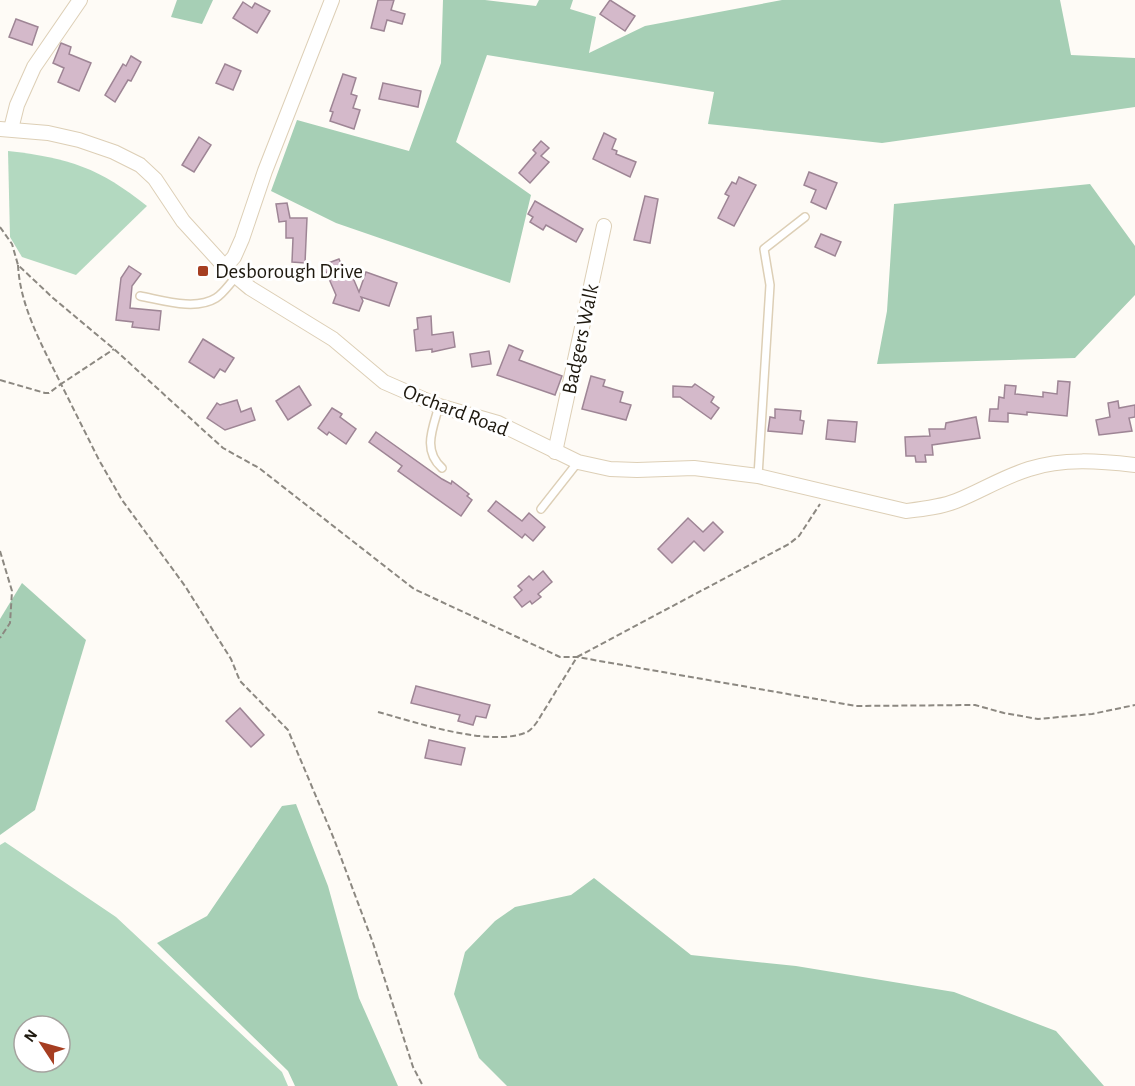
<svg xmlns="http://www.w3.org/2000/svg" width="1135" height="1086" viewBox="0 0 1135 1086" font-family="'Alegreya Sans',sans-serif">
<style>
.green{fill:#b3d9c0;fill-rule:evenodd}
.forest{fill:#a6cfb5}
.building{fill:#d4b9ca;stroke:#9e8595;stroke-width:1.5}
.lines{fill:none;stroke-linecap:round;stroke-linejoin:round}
.service-casing{stroke:#ddcfb6;stroke-width:10}
.minor-casing{stroke:#ddcfb6;stroke-width:16}
.path{stroke:#8c8881;stroke-width:2;stroke-dasharray:6 3;stroke-linecap:butt}
.service{stroke:#fff;stroke-width:7}
.minor{stroke:#fff;stroke-width:14}
.poi-dot{fill:#a63e21;stroke:#fff;stroke-width:2}
.labels{text-anchor:middle;stroke-width:6;stroke-linejoin:round;paint-order:stroke}
.poi-label{font-size:21px;fill:#1e190f;stroke:#fff;text-anchor:start}
.street-label{font-size:21px;fill:#1e190f;stroke:#fff}
</style>
<rect width="100%" height="100%" fill="#fefbf6"/>
<g class="green">
<path d="M 8,151 C 70,158 99,168 147,206 L 76,275 L 22,257 L 10,237 Z"/>
<path d="M 5,842 L 116,917 L 282,1072 L 288,1086 L 0,1086 L 0,845 ZM 24,1026 L 60,1026 L 60,1062 L 24,1062 Z"/>
</g>
<g class="forest">
<path d="M 177,0 L 213,0 L 202,24 L 171,17 Z"/>
<path d="M 443,0 L 485,0 L 536,6 L 539,0 L 573,0 L 570,9 L 596,17 L 589,53 L 645,26 L 782,0 L 1060,0 L 1071,55 L 1135,58 L 1135,107 L 882,143 L 708,124 L 714,92 L 487,55 L 456,142 L 531,195 L 510,283 L 336,223 L 271,191 L 297,120 L 409,151 L 441,63 Z"/>
<path d="M 1090,184 L 1135,246 L 1135,295 L 1075,358 L 877,364 L 887,311 L 894,204 Z"/>
<path d="M 22,583 L 86,640 L 35,810 L 0,835 L 0,619 Z"/>
<path d="M 296,804 L 328,886 L 359,998 L 398,1086 L 295,1086 L 288,1071 L 157,943 L 207,916 L 282,806 Z"/>
<path d="M 594,878 L 691,955 L 796,966 L 954,992 L 1056,1031 L 1104,1086 L 507,1086 L 479,1058 L 454,994 L 465,952 L 495,921 L 515,907 L 571,895 Z"/>
</g>
<g class="building">
<path d="M 378,0 L 394,0 L 391,10 L 405,14 L 402,24 L 387,20 L 384,31 L 371,28 Z"/>
<path d="M 610,0 L 635,16 L 625,31 L 600,14 Z"/>
<path d="M 243,2 L 252,8 L 255,3 L 270,11 L 257,33 L 233,18 Z"/>
<path d="M 16,19 L 38,27 L 32,45 L 9,37 Z"/>
<path d="M 61,43 L 71,47 L 69,54 L 91,63 L 79,91 L 58,82 L 64,68 L 53,63 Z"/>
<path d="M 131,56 L 141,62 L 131,81 L 128,80 L 115,102 L 105,95 L 123,64 L 126,66 Z"/>
<path d="M 225,64 L 241,71 L 233,90 L 216,83 Z"/>
<path d="M 343,74 L 356,78 L 351,94 L 357,96 L 353,108 L 360,110 L 354,129 L 330,121 L 333,112 L 330,111 Z"/>
<path d="M 383,83 L 421,91 L 418,107 L 379,99 Z"/>
<path d="M 604,133 L 616,139 L 612,149 L 617,151 L 616,154 L 636,162 L 630,177 L 593,159 Z"/>
<path d="M 199,137 L 211,145 L 194,172 L 182,165 Z"/>
<path d="M 541,141 L 549,148 L 541,156 L 549,162 L 530,183 L 519,173 L 536,153 L 533,150 Z"/>
<path d="M 809,172 L 837,183 L 826,209 L 811,202 L 816,190 L 804,185 Z"/>
<path d="M 739,177 L 756,185 L 734,226 L 718,218 L 729,196 L 725,194 L 732,182 L 736,184 Z"/>
<path d="M 645,196 L 658,199 L 650,243 L 634,240 Z"/>
<path d="M 535,201 L 583,229 L 576,242 L 546,225 L 543,230 L 530,222 L 533,217 L 528,214 Z"/>
<path d="M 287,203 L 290,218 L 307,218 L 305,263 L 292,262 L 293,238 L 286,238 L 286,221 L 279,222 L 276,204 Z"/>
<path d="M 821,234 L 841,242 L 835,256 L 815,247 Z"/>
<path d="M 339,259 L 345,273 L 350,271 L 359,292 L 366,272 L 397,283 L 389,306 L 361,297 L 363,301 L 359,311 L 333,303 L 336,295 L 323,265 Z"/>
<path d="M 129,266 L 141,274 L 132,286 L 130,308 L 161,311 L 159,330 L 132,327 L 133,322 L 116,320 L 121,278 Z"/>
<path d="M 431,316 L 432,335 L 453,332 L 455,347 L 432,352 L 432,349 L 416,351 L 414,330 L 418,329 L 417,318 Z"/>
<path d="M 203,339 L 234,358 L 225,372 L 220,369 L 214,378 L 189,362 Z"/>
<path d="M 509,345 L 523,351 L 519,360 L 562,376 L 555,395 L 497,375 Z"/>
<path d="M 489,351 L 491,364 L 472,367 L 470,354 Z"/>
<path d="M 591,376 L 605,380 L 603,386 L 623,392 L 620,402 L 631,405 L 626,420 L 582,409 Z"/>
<path d="M 1058,381 L 1070,382 L 1067,416 L 1027,412 L 1027,415 L 1008,413 L 1008,422 L 989,421 L 990,409 L 998,409 L 999,397 L 1004,398 L 1005,385 L 1016,386 L 1015,394 L 1043,397 L 1043,392 L 1057,394 Z"/>
<path d="M 695,384 L 714,397 L 711,402 L 719,408 L 711,419 L 680,397 L 673,397 L 673,386 L 692,387 Z"/>
<path d="M 299,386 L 311,405 L 288,420 L 276,401 Z"/>
<path d="M 237,400 L 241,412 L 251,408 L 255,420 L 225,430 L 207,418 L 217,403 L 220,405 Z"/>
<path d="M 1118,401 L 1119,408 L 1135,405 L 1135,417 L 1129,418 L 1132,431 L 1099,435 L 1096,420 L 1110,417 L 1108,403 Z"/>
<path d="M 332,408 L 342,414 L 340,417 L 356,429 L 346,444 L 329,432 L 327,435 L 318,428 Z"/>
<path d="M 775,409 L 801,411 L 800,420 L 804,421 L 802,434 L 768,431 L 770,417 L 775,418 Z"/>
<path d="M 976,417 L 980,438 L 932,445 L 933,455 L 925,455 L 926,462 L 916,462 L 915,456 L 906,456 L 905,437 L 930,436 L 929,429 L 945,429 L 946,423 Z"/>
<path d="M 828,420 L 857,422 L 855,442 L 826,439 Z"/>
<path d="M 376,432 L 442,479 L 451,484 L 452,481 L 469,494 L 467,496 L 472,500 L 461,516 L 398,471 L 402,466 L 369,442 Z"/>
<path d="M 496,501 L 522,521 L 529,513 L 545,527 L 533,541 L 525,534 L 522,538 L 488,511 Z"/>
<path d="M 688,518 L 703,532 L 713,522 L 723,532 L 704,551 L 694,541 L 672,563 L 658,549 Z"/>
<path d="M 543,571 L 552,582 L 538,594 L 541,597 L 532,604 L 530,601 L 522,607 L 514,597 L 522,590 L 518,586 L 529,576 L 533,580 Z"/>
<path d="M 416,686 L 490,705 L 486,718 L 476,716 L 473,725 L 458,721 L 460,715 L 411,703 Z"/>
<path d="M 240,708 L 264,735 L 251,747 L 226,721 Z"/>
<path d="M 429,740 L 465,748 L 461,765 L 425,758 Z"/>
</g>
<g class="lines">
<g class="service-casing">
<g id="service">
<path d="M 140,296 C 162,300 195,311 216,298 C 224,293 230,283 237,276"/>
<path d="M 439,406 C 433,428 422,450 442,468"/>
<path d="M 758,476 L 770,285 L 764,249 L 805,217"/>
<path d="M 541,509 L 578,462"/>
</g>
</g>
<g class="minor-casing">
<g id="minor">
<path d="M 0,129 L 48,133 L 79,140 L 114,152 L 140,165 L 155,179 L 183,221 L 225,267 L 250,288 L 333,339 L 384,382 L 439,406 L 498,423 L 578,462 L 610,469 L 637,470 L 694,468 L 758,476 L 906,511 C 923,509 941,507 956,501 C 981,491 1003,477 1029,469 C 1063,458 1100,461 1135,465"/>
<path d="M 11,129 L 17,105 L 34,67 L 80,0"/>
<path d="M 225,267 L 234,257 L 242,239 L 265,171 L 332,0"/>
<path d="M 555,452 L 604,226"/>
</g>
</g>
<g class="path">
<path d="M 0,227 L 12,244 L 18,265 L 53,298 L 114,349 L 223,448 L 259,468 L 414,589 L 560,657 L 577,657 L 856,706 L 975,705 L 1004,713 L 1038,719 L 1092,714 L 1135,705"/>
<path d="M 18,265 C 20,307 43,347 61,384 L 114,349"/>
<path d="M 0,380 L 45,393 L 49,393 L 61,384 L 99,460 L 122,500 L 185,586 L 231,659 L 240,681 L 288,730 L 334,839 L 373,943 L 413,1067 L 423,1086"/>
<path d="M 0,551 L 12,591 L 10,623 L 0,638"/>
<path d="M 378,712 C 415,722 491,748 527,732 C 531,730 534,726 537,722 L 577,657 L 789,544 L 799,536 L 820,504"/>
</g>
<use href="#service" class="service"/>
<use href="#minor" class="minor"/>
</g>
<rect class="poi-dot" x="197" y="265" width="12" height="12" rx="3"/>
<g class="labels">
<g class="poi-label">
<text x="215" y="278">Desborough Drive</text>
</g>
<g class="street-label">
<text transform="translate(580 339) rotate(-78)" y="7">Badgers Walk</text>
<text transform="translate(456 410) rotate(21)" y="7">Orchard Road</text>
</g>
</g>
<g transform="translate(42 1044) rotate(306)"><circle r="28" fill="#ffffff" stroke="#a5a39f" stroke-width="1.5"/>
<path d="M0-4.5L10 22L0 15L-10 22Z" fill="#a63e21"/>
<text y="-9" font-size="16" font-weight="bold" text-anchor="middle" fill="#1e190f">N</text>
</g>
</svg>
